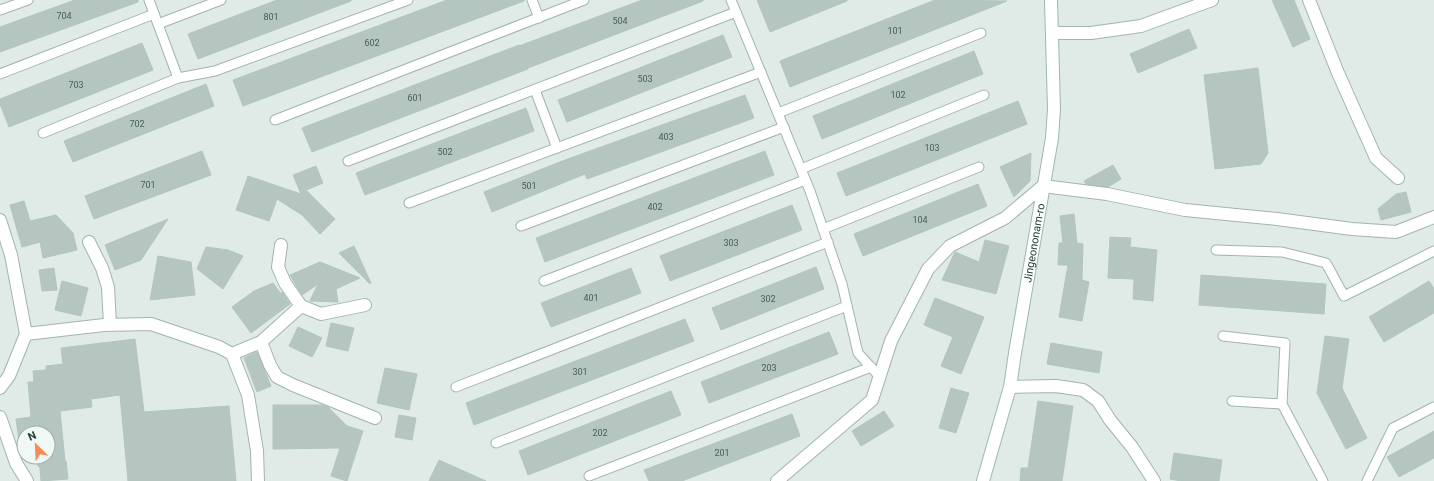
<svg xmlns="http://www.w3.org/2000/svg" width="1434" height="481" viewBox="0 0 1434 481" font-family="Roboto,sans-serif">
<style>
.building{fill:#b5c6c0;stroke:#b2c5bf}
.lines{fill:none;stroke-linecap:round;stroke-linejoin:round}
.service-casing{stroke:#a3b3af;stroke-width:11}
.minor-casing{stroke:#a3b3af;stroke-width:14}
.secondary-casing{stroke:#9eb7b0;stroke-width:14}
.service{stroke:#fff;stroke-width:9}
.minor{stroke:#fff;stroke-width:12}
.secondary{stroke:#fff;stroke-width:12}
.labels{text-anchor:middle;stroke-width:3.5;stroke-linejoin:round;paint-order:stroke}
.number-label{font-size:9px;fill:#455e59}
.street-label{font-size:11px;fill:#203c37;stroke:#f0f8f5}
</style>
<rect width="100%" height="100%" fill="#e0ebe7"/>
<g class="building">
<path d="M 75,0 L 138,0 L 138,2 L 0,52 L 0,27 Z"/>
<path d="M 277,0 L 351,0 L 351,1 L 198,59 L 188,34 Z"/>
<path d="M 447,0 L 524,0 L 524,1 L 243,106 L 233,80 Z"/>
<path d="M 642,0 L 703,0 L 703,1 L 528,68 L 528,69 L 312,152 L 302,128 L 519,45 L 519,46 Z"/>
<path d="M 757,0 L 847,0 L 847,1 L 770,32 Z"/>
<path d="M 935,0 L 1007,1 L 790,87 L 780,61 Z"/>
<path d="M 1272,0 L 1294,0 L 1310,39 L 1293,47 Z"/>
<path d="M 1189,29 L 1197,48 L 1138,73 L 1130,54 Z"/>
<path d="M 723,35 L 732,57 L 567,122 L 558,100 Z"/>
<path d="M 142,43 L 153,70 L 9,127 L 0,104 L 0,99 Z"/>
<path d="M 974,51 L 983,74 L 822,139 L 813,116 Z"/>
<path d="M 1258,68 L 1268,153 L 1261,164 L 1215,169 L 1204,75 Z"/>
<path d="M 206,84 L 214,106 L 73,162 L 64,141 Z"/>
<path d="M 745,95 L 754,118 L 587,179 L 585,174 L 492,212 L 484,192 L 565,160 Z"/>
<path d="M 1018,101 L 1027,124 L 846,196 L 837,173 Z"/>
<path d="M 526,108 L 534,131 L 365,195 L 356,173 Z"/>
<path d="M 202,151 L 211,175 L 94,219 L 85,196 Z"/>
<path d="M 765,151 L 774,175 L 545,262 L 536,238 Z"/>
<path d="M 1031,153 L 1030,181 L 1014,197 L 1000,167 Z"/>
<path d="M 1113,165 L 1121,179 L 1108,187 L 1086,184 L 1084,181 Z"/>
<path d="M 316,166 L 323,183 L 306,190 L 335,219 L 320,234 L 302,215 L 277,199 L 269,221 L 236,210 L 248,176 L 301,194 L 293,175 Z"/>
<path d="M 978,184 L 987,206 L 863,256 L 854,234 Z"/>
<path d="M 1406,192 L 1411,212 L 1381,220 L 1378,209 L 1396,194 Z"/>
<path d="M 24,201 L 30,221 L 56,215 L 73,233 L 77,250 L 43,258 L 40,242 L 22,247 L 10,205 Z"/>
<path d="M 792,205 L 802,230 L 670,281 L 660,256 Z"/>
<path d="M 1074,214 L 1077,243 L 1083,244 L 1082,280 L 1089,282 L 1082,321 L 1059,317 L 1068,265 L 1058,265 L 1059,243 L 1063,243 L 1060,216 Z"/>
<path d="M 168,219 L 141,260 L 115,270 L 105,245 Z"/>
<path d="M 1110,237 L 1131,238 L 1130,247 L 1157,250 L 1153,301 L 1133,299 L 1134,279 L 1108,278 Z"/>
<path d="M 985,240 L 1009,246 L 996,294 L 942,280 L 955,252 L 979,262 Z"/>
<path d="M 354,246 L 371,283 L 370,284 L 339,253 Z"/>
<path d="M 206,247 L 228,250 L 243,256 L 223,289 L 197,269 Z"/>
<path d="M 158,256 L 191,262 L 195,295 L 150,300 Z"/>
<path d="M 320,262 L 360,278 L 336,289 L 338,302 L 310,301 L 318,284 L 302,295 L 290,275 Z"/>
<path d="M 816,267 L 824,289 L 721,330 L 712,308 Z"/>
<path d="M 54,268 L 57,290 L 42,291 L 39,270 Z"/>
<path d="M 631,268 L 641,293 L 551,327 L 541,303 Z"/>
<path d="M 1201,275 L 1326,284 L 1324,314 L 1199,305 Z"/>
<path d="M 62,281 L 88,288 L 81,316 L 55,310 Z"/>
<path d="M 1429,281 L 1434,289 L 1434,313 L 1384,342 L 1369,317 Z"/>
<path d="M 273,283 L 281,294 L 282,292 L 290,304 L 251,333 L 232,307 L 254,291 Z"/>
<path d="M 935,298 L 984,317 L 961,374 L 941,366 L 953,337 L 924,325 Z"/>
<path d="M 685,319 L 694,341 L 474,425 L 466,403 Z"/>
<path d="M 331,323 L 354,328 L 348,351 L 326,346 Z"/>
<path d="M 298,327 L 322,338 L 312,357 L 289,346 Z"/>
<path d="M 829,332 L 838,354 L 709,403 L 701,382 Z"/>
<path d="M 1325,336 L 1349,339 L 1342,388 L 1367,438 L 1346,449 L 1317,393 Z"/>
<path d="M 135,339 L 144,412 L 229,406 L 236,481 L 128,481 L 120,395 L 91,399 L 92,407 L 60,411 L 65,461 L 66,461 L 68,479 L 41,481 L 40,468 L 31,457 L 48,457 L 48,433 L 24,433 L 24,448 L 19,441 L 16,419 L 31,417 L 28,382 L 34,382 L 33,371 L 46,370 L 46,366 L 63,364 L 61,348 Z"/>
<path d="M 1051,343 L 1102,352 L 1099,373 L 1047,364 Z"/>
<path d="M 257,352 L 271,386 L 257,392 L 244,358 Z"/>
<path d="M 385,368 L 417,374 L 409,410 L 377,403 Z"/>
<path d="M 951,388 L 969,393 L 956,433 L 939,428 Z"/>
<path d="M 671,391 L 681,415 L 528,475 L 519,451 Z"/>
<path d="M 1038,401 L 1073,406 L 1062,481 L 1020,481 L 1021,468 L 1028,468 Z"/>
<path d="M 273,405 L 322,405 L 328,407 L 347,426 L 363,431 L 347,481 L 331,476 L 340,448 L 273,449 Z"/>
<path d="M 884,411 L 894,426 L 861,446 L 852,431 Z"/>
<path d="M 792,414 L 800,436 L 682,481 L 649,481 L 644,470 Z"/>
<path d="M 399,415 L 416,418 L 412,440 L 395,437 Z"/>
<path d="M 1434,431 L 1434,458 L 1399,477 L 1387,457 Z"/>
<path d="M 1174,453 L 1222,460 L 1219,481 L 1181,481 L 1170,479 Z"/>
<path d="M 439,460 L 486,481 L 429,481 Z"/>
</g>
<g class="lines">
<g class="service-casing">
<g id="service">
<path d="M 149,0 L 178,78"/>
<path d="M 532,0 L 539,18"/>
<path d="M 731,0 L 810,191 L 842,284 L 858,353 L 879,376"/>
<path d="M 0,10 L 28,0"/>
<path d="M 158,24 L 221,0"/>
<path d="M 0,74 L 154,14"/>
<path d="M 535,90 L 557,148"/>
<path d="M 778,113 L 981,33"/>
<path d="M 275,120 L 584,0"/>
<path d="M 43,133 L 178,78 L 215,71 L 408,0"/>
<path d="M 348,161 L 736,12"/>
<path d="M 801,169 L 984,95"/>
<path d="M 409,203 L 761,72"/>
<path d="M 521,226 L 784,127"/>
<path d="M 823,229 L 979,167"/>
<path d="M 1216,250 L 1282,252 L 1326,263 L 1344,296 L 1434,251"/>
<path d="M 544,281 L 805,180"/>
<path d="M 1223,336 L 1285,343 L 1282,404 L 1323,481"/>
<path d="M 456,387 L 828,242"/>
<path d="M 1232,401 L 1282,404"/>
<path d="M 496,443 L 847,306"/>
<path d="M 589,476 L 871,367"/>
<path d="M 1367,481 L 1393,428 L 1434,407"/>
</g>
</g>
<g class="minor-casing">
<g id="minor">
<path d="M 1309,0 L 1338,73 L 1376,158 L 1398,178"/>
<path d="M 1052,33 L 1091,33 L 1141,26 L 1212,0"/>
<path d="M 0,220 L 11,255 L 26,334 L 9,376 L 0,388"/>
<path d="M 89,242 L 102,268 L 108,287 L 110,324"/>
<path d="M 281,245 L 278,267 L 285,283 L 301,306"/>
<path d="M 26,334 L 104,325 L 151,324 L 219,347 L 232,354 L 248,395 L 257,451 L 258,481"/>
<path d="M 261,342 L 270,365 L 277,377 L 293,385 L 375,418"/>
<path d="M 232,354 L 261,342 L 301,306 L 321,314 L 365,305"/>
<path d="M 1010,387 L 1056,386 L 1083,390 L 1098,401 L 1110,420 L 1132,447 L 1154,481"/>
<path d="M 0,417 L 16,463 L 27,481"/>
<path d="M 777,481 L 872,400 L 891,341 L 928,269 L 950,246 L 1005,218 L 1043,186 L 1107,194 L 1185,210 L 1277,219 L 1352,229 L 1396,232 L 1434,217"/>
</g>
</g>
<g class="secondary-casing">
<g id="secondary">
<path id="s1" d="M 983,481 L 1010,387 L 1015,353 L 1052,138 L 1054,109 L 1051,0"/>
</g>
</g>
<use href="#service" class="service"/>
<use href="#minor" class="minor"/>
<use href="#secondary" class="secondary"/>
</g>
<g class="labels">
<g class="number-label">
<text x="64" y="19">704</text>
<text x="271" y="20">801</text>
<text x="620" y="24">504</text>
<text x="895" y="34">101</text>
<text x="372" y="46">602</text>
<text x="645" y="82">503</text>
<text x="76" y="88">703</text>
<text x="898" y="98">102</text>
<text x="415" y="101">601</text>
<text x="137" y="127">702</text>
<text x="666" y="140">403</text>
<text x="932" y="151">103</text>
<text x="445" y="155">502</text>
<text x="148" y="188">701</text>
<text x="529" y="189">501</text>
<text x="655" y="210">402</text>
<text x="920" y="223">104</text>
<text x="731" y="246">303</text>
<text x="591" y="301">401</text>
<text x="768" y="302">302</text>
<text x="769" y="371">203</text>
<text x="580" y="375">301</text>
<text x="600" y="436">202</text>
<text x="722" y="456">201</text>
</g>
<g class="street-label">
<text dy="4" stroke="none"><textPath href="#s1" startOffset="244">Jingeononam-ro</textPath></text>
</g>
</g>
<g transform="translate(36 445) rotate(336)"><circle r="19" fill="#f0f8f5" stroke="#9dada9"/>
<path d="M0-3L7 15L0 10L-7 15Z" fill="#f58a53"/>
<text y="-6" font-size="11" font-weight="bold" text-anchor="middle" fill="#203c37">N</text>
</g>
</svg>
